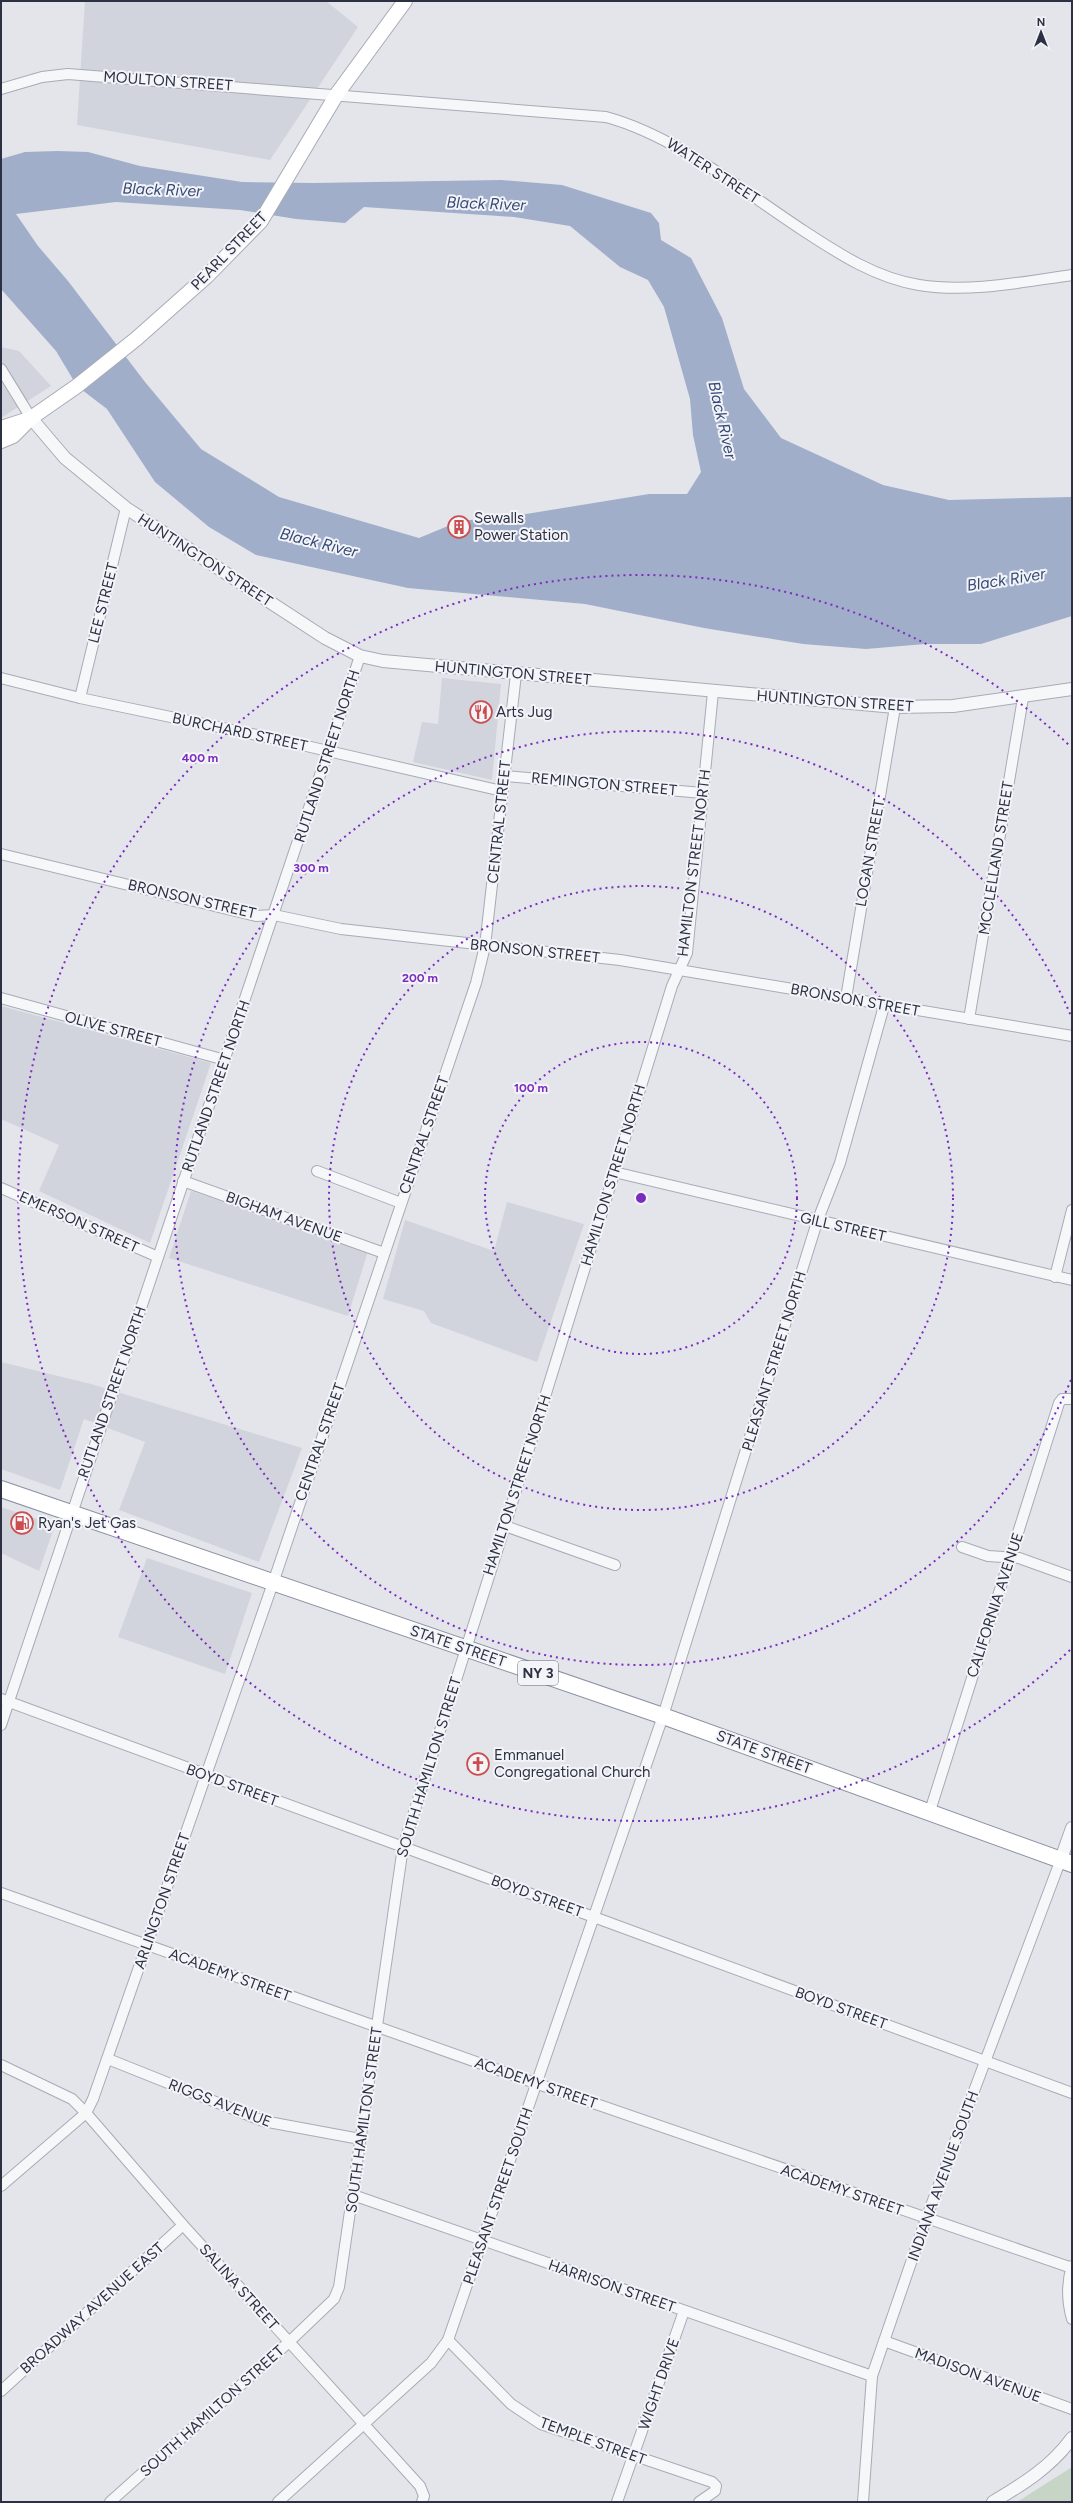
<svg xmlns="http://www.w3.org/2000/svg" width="1073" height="2503" viewBox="0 0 1073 2503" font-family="Figtree,sans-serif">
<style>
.built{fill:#d1d4dd}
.green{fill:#c6d5c5}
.water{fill:#a0aeca;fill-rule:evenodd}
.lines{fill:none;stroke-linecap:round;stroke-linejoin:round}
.minor-casing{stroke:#a8abb5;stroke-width:12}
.tertiary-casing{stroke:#a8abb5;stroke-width:14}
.secondary-casing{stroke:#a8abb5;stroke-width:16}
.trunk-casing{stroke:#8b90a1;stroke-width:18}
.minor{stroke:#f6f7f9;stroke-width:10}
.tertiary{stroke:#f6f7f9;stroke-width:12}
.secondary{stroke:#fff;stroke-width:14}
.trunk{stroke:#fff;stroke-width:16}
.ring{fill:none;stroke:#7b2cbf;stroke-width:2;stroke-dasharray:2 4}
.labels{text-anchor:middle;stroke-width:4;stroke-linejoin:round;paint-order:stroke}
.shield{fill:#f3f4f8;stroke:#676b79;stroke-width:1}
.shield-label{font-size:14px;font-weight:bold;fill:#2b3043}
.street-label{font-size:15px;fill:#2b3043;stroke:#f3f4f8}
.poi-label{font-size:15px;fill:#2b3043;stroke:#f3f4f8;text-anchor:start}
.water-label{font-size:16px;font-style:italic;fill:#364976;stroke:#f3f4f8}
.centre{fill:#7b2cbf;stroke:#f3f4f8;stroke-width:2}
.ring-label{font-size:12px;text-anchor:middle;font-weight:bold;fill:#7b2cbf;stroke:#f3f4f8;stroke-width:4;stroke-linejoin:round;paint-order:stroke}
</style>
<rect width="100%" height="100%" fill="#e3e5eb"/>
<g class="built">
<path d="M 85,1 L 326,1 L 358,27 L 270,160 L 77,125 Z"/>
<path d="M 1,347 L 19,351 L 51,386 L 1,418 Z"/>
<path d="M 442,678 L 501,684 L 492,780 L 413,762 L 422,722 L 438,724 Z"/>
<path d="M 1,1006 L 211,1063 L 150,1243 L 39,1191 L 59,1145 L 1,1119 Z"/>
<path d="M 191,1191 L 368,1251 L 348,1316 L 169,1258 Z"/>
<path d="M 507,1202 L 584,1224 L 537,1362 L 431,1323 L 424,1311 L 383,1299 L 405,1220 L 494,1251 Z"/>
<path d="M 1,1362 L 91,1384 L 302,1448 L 259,1562 L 119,1510 L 145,1442 L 84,1419 L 60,1490 L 1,1469 Z"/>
<path d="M 1,1507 L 55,1525 L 39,1571 L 1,1553 Z"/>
<path d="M 147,1558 L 252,1593 L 225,1674 L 118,1637 Z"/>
</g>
<path class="green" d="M 1072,2467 L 1072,2502 L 1017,2502 Z"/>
<path class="water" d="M 57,151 L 88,152 L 140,166 L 242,182 L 313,183 L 501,180 L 562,185 L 651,213 L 659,223 L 661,240 L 691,258 L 722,318 L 744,389 L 781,438 L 883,485 L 949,500 L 1072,497 L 1072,616 L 981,644 L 925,644 L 866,649 L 803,644 L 704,628 L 585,604 L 408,588 L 256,555 L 209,527 L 155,482 L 107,409 L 77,386 L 56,351 L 1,289 L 1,159 L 25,152 ZM 116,202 L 240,210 L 296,219 L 345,223 L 364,207 L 514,217 L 570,226 L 620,267 L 648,280 L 664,307 L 690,399 L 693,435 L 701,472 L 687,494 L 649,494 L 520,515 L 460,521 L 419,538 L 279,497 L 201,449 L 145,382 L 68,281 L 38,246 L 16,214 Z"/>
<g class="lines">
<g class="minor-casing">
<g id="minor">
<path d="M 1,89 L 42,77 L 68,74 L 606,117 C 676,136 743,191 804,231 C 839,254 876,278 919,285 C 970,293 1022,282 1072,275"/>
<path d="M 1,369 L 31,418"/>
<path d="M 1,678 L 80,698 L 276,739 L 502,791"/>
<path d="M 80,698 L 126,508"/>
<path d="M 504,776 L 703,793"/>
<path d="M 1,854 L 256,916 L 274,915 L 341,929 L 620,960 L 1072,1036"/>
<path d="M 1,998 L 225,1060"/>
<path d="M 846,998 L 895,707"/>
<path d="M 969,1019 L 1023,698"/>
<path d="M 317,1171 L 401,1203"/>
<path d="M 614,1172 L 1072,1280"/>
<path d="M 183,1181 L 384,1253"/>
<path d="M 1,1188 L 158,1257"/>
<path d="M 1055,1277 L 1072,1210"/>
<path d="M 505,1526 L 615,1565"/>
<path d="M 962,1547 L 988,1556 L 1019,1558 L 1072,1577"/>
<path d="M 1,1699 L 1072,2093"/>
<path d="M 1,1725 L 360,656"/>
<path d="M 930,1811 L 1059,1403 L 1062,1399 L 1072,1399"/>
<path d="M 1,1893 L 538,2084 L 1072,2268"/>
<path d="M 108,2059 L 263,2121 L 360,2139"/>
<path d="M 1,2065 L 72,2099 L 86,2113 L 183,2225 L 420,2486 L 424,2496 L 422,2502"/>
<path d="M 1,2186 L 86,2113 L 93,2099 L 273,1583 L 476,983 L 485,946 L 516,674"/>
<path d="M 353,2195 L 872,2376"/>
<path d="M 1072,2266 C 1066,2285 1067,2301 1072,2319"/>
<path d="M 448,2340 L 511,2404 L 541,2424 L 712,2482 L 716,2486 L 715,2491 L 699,2502"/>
<path d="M 884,2341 L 1072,2409"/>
<path d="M 1,2391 L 183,2225"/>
<path d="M 110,2502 L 289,2342 L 334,2299 L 339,2287 L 403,1847 L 505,1526 L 672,986 L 687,953 L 713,692"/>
<path d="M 278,2502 L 431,2363 L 448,2340 L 663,1716 L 817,1222 L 840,1163 L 884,1006"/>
<path d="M 617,2502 L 684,2311"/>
<path d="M 863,2502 L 872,2376 L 926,2219 L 1061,1859"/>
</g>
</g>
<g class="tertiary-casing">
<g id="tertiary">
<path d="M 31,418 L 65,458 L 126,508 L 325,638 L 360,656 L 383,661 L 895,707 L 953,706 L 1072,689"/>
<path d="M 1061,1859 L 1072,1828"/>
<path d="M 993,2502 C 1023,2484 1051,2467 1072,2438"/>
</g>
</g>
<g class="secondary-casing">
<g id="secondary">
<path d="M 1,428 L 29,419"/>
<path d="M 1,441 L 13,436 L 31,418 L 77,386 L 136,339 L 207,276 L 261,221 L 337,94 L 405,1"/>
</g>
</g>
<g class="trunk-casing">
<path id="trunk" d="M 1,1489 L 663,1716 L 1072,1864"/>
</g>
<use href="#minor" class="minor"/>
<use href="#tertiary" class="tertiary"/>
<use href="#secondary" class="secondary"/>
<use href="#trunk" class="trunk"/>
</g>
<g class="ring">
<circle cx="641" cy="1198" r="156"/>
<circle cx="641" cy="1198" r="312"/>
<path d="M1071 1380A467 467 0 1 1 1071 1016"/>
<path d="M1070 1650A623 623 0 1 1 1070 746"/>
</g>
<defs>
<g id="building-ring" transform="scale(1.15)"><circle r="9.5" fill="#f3f4f8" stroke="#cb4d4d" stroke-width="1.5"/><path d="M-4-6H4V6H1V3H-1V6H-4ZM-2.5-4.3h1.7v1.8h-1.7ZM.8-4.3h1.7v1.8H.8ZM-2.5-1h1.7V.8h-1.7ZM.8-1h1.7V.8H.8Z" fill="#cb4d4d"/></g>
<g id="restaurant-ring" transform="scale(1.15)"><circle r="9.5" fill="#f3f4f8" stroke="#cb4d4d" stroke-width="1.5"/><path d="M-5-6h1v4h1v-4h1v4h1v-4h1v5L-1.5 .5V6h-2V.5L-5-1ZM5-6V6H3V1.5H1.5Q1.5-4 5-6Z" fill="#cb4d4d"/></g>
<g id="fuel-ring" transform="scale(1.15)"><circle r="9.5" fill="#f3f4f8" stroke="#cb4d4d" stroke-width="1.5"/><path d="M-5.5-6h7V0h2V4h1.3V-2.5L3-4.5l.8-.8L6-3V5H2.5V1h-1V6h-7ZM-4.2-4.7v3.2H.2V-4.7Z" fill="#cb4d4d"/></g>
<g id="church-ring" transform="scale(1.15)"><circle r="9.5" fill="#f3f4f8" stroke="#cb4d4d" stroke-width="1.5"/><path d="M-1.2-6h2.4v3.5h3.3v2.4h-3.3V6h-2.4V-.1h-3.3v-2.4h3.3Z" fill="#cb4d4d"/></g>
</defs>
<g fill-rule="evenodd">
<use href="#building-ring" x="459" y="527"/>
<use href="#restaurant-ring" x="481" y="712"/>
<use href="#fuel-ring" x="22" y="1523"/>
<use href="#church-ring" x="478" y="1764"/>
</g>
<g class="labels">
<rect class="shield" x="518" y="1661" width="40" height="24" rx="3"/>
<g class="shield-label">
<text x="538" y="1678">NY 3</text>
</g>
<g class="street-label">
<text transform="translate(168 81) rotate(4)" y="5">MOULTON STREET</text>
<text transform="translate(713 171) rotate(33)" y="5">WATER STREET</text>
<text transform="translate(229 251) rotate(-46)" y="5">PEARL STREET</text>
<text transform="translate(205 560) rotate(33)" y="5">HUNTINGTON STREET</text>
<text transform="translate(103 603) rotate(-76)" y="5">LEE STREET</text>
<text transform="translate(513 673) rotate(5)" y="5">HUNTINGTON STREET</text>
<text transform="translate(835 701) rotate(4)" y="5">HUNTINGTON STREET</text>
<text transform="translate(240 732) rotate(12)" y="5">BURCHARD STREET</text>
<text transform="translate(327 756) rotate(-72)" y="5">RUTLAND STREET NORTH</text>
<text transform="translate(604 784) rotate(5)" y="5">REMINGTON STREET</text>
<text transform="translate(499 822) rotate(-84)" y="5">CENTRAL STREET</text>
<text transform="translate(870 853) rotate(-80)" y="5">LOGAN STREET</text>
<text transform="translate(996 858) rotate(-81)" y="5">MCCLELLAND STREET</text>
<text transform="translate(694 863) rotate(-83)" y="5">HAMILTON STREET NORTH</text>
<text transform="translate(192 899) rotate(13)" y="5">BRONSON STREET</text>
<text transform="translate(535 951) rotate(6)" y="5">BRONSON STREET</text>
<text transform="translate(855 1000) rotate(10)" y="5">BRONSON STREET</text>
<text transform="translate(113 1029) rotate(15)" y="5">OLIVE STREET</text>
<text transform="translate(216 1086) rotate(-71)" y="5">RUTLAND STREET NORTH</text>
<text transform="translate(424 1135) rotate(-71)" y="5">CENTRAL STREET</text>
<text transform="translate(613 1175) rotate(-73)" y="5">HAMILTON STREET NORTH</text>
<text transform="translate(284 1217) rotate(20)" y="5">BIGHAM AVENUE</text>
<text transform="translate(79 1222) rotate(24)" y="5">EMERSON STREET</text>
<text transform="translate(843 1227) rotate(13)" y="5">GILL STREET</text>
<text transform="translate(774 1361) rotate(-73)" y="5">PLEASANT STREET NORTH</text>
<text transform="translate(112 1392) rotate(-71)" y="5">RUTLAND STREET NORTH</text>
<text transform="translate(320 1442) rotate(-71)" y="5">CENTRAL STREET</text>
<text transform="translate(517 1485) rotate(-72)" y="5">HAMILTON STREET NORTH</text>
<text transform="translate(995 1605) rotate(-72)" y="5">CALIFORNIA AVENUE</text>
<text transform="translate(458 1646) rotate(19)" y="5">STATE STREET</text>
<text transform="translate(764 1752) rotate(20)" y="5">STATE STREET</text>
<text transform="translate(429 1767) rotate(-73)" y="5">SOUTH HAMILTON STREET</text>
<text transform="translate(232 1785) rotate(20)" y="5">BOYD STREET</text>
<text transform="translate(537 1896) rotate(20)" y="5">BOYD STREET</text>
<text transform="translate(162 1901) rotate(-71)" y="5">ARLINGTON STREET</text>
<text transform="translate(230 1975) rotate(20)" y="5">ACADEMY STREET</text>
<text transform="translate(841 2008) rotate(20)" y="5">BOYD STREET</text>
<text transform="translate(536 2083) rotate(19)" y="5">ACADEMY STREET</text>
<text transform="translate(220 2103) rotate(21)" y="5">RIGGS AVENUE</text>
<text transform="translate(364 2120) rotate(-82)" y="5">SOUTH HAMILTON STREET</text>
<text transform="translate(943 2176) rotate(-70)" y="5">INDIANA AVENUE SOUTH</text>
<text transform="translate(842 2190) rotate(19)" y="5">ACADEMY STREET</text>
<text transform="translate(498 2196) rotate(-71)" y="5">PLEASANT STREET SOUTH</text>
<text transform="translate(612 2286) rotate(19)" y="5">HARRISON STREET</text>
<text transform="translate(239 2287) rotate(48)" y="5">SALINA STREET</text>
<text transform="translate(92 2308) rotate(-42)" y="5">BROADWAY AVENUE EAST</text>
<text transform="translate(978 2375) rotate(20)" y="5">MADISON AVENUE</text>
<text transform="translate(659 2384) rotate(-71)" y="5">WIGHT DRIVE</text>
<text transform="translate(212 2411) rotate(-42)" y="5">SOUTH HAMILTON STREET</text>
<text transform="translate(593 2441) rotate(20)" y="5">TEMPLE STREET</text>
</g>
<g class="poi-label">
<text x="474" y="523">Sewalls<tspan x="474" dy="17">Power Station</tspan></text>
<text x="496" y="717">Arts Jug</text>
<text x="38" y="1528">Ryan's Jet Gas</text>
<text x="494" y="1760">Emmanuel<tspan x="494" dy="17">Congregational Church</tspan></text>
</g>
<g class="water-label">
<text transform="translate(162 189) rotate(2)" y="6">Black River</text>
<text transform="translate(486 203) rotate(2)" y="6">Black River</text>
<text transform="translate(723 420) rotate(77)" y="6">Black River</text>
<text transform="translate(319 542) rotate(14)" y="6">Black River</text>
<text transform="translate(1006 579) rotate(-9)" y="6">Black River</text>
</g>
</g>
<circle cx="641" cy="1198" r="6" class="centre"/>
<g class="ring-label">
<text x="200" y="762">400 m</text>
<text x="311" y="872">300 m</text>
<text x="420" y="982">200 m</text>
<text x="531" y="1092">100 m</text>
</g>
<rect width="1073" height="2503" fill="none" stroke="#2b3043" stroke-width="4"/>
<g transform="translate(1041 32)" stroke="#f3f4f8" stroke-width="3" paint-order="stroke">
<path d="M0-3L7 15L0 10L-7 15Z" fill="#2b3043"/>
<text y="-6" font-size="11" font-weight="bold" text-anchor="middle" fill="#2b3043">N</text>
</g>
</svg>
